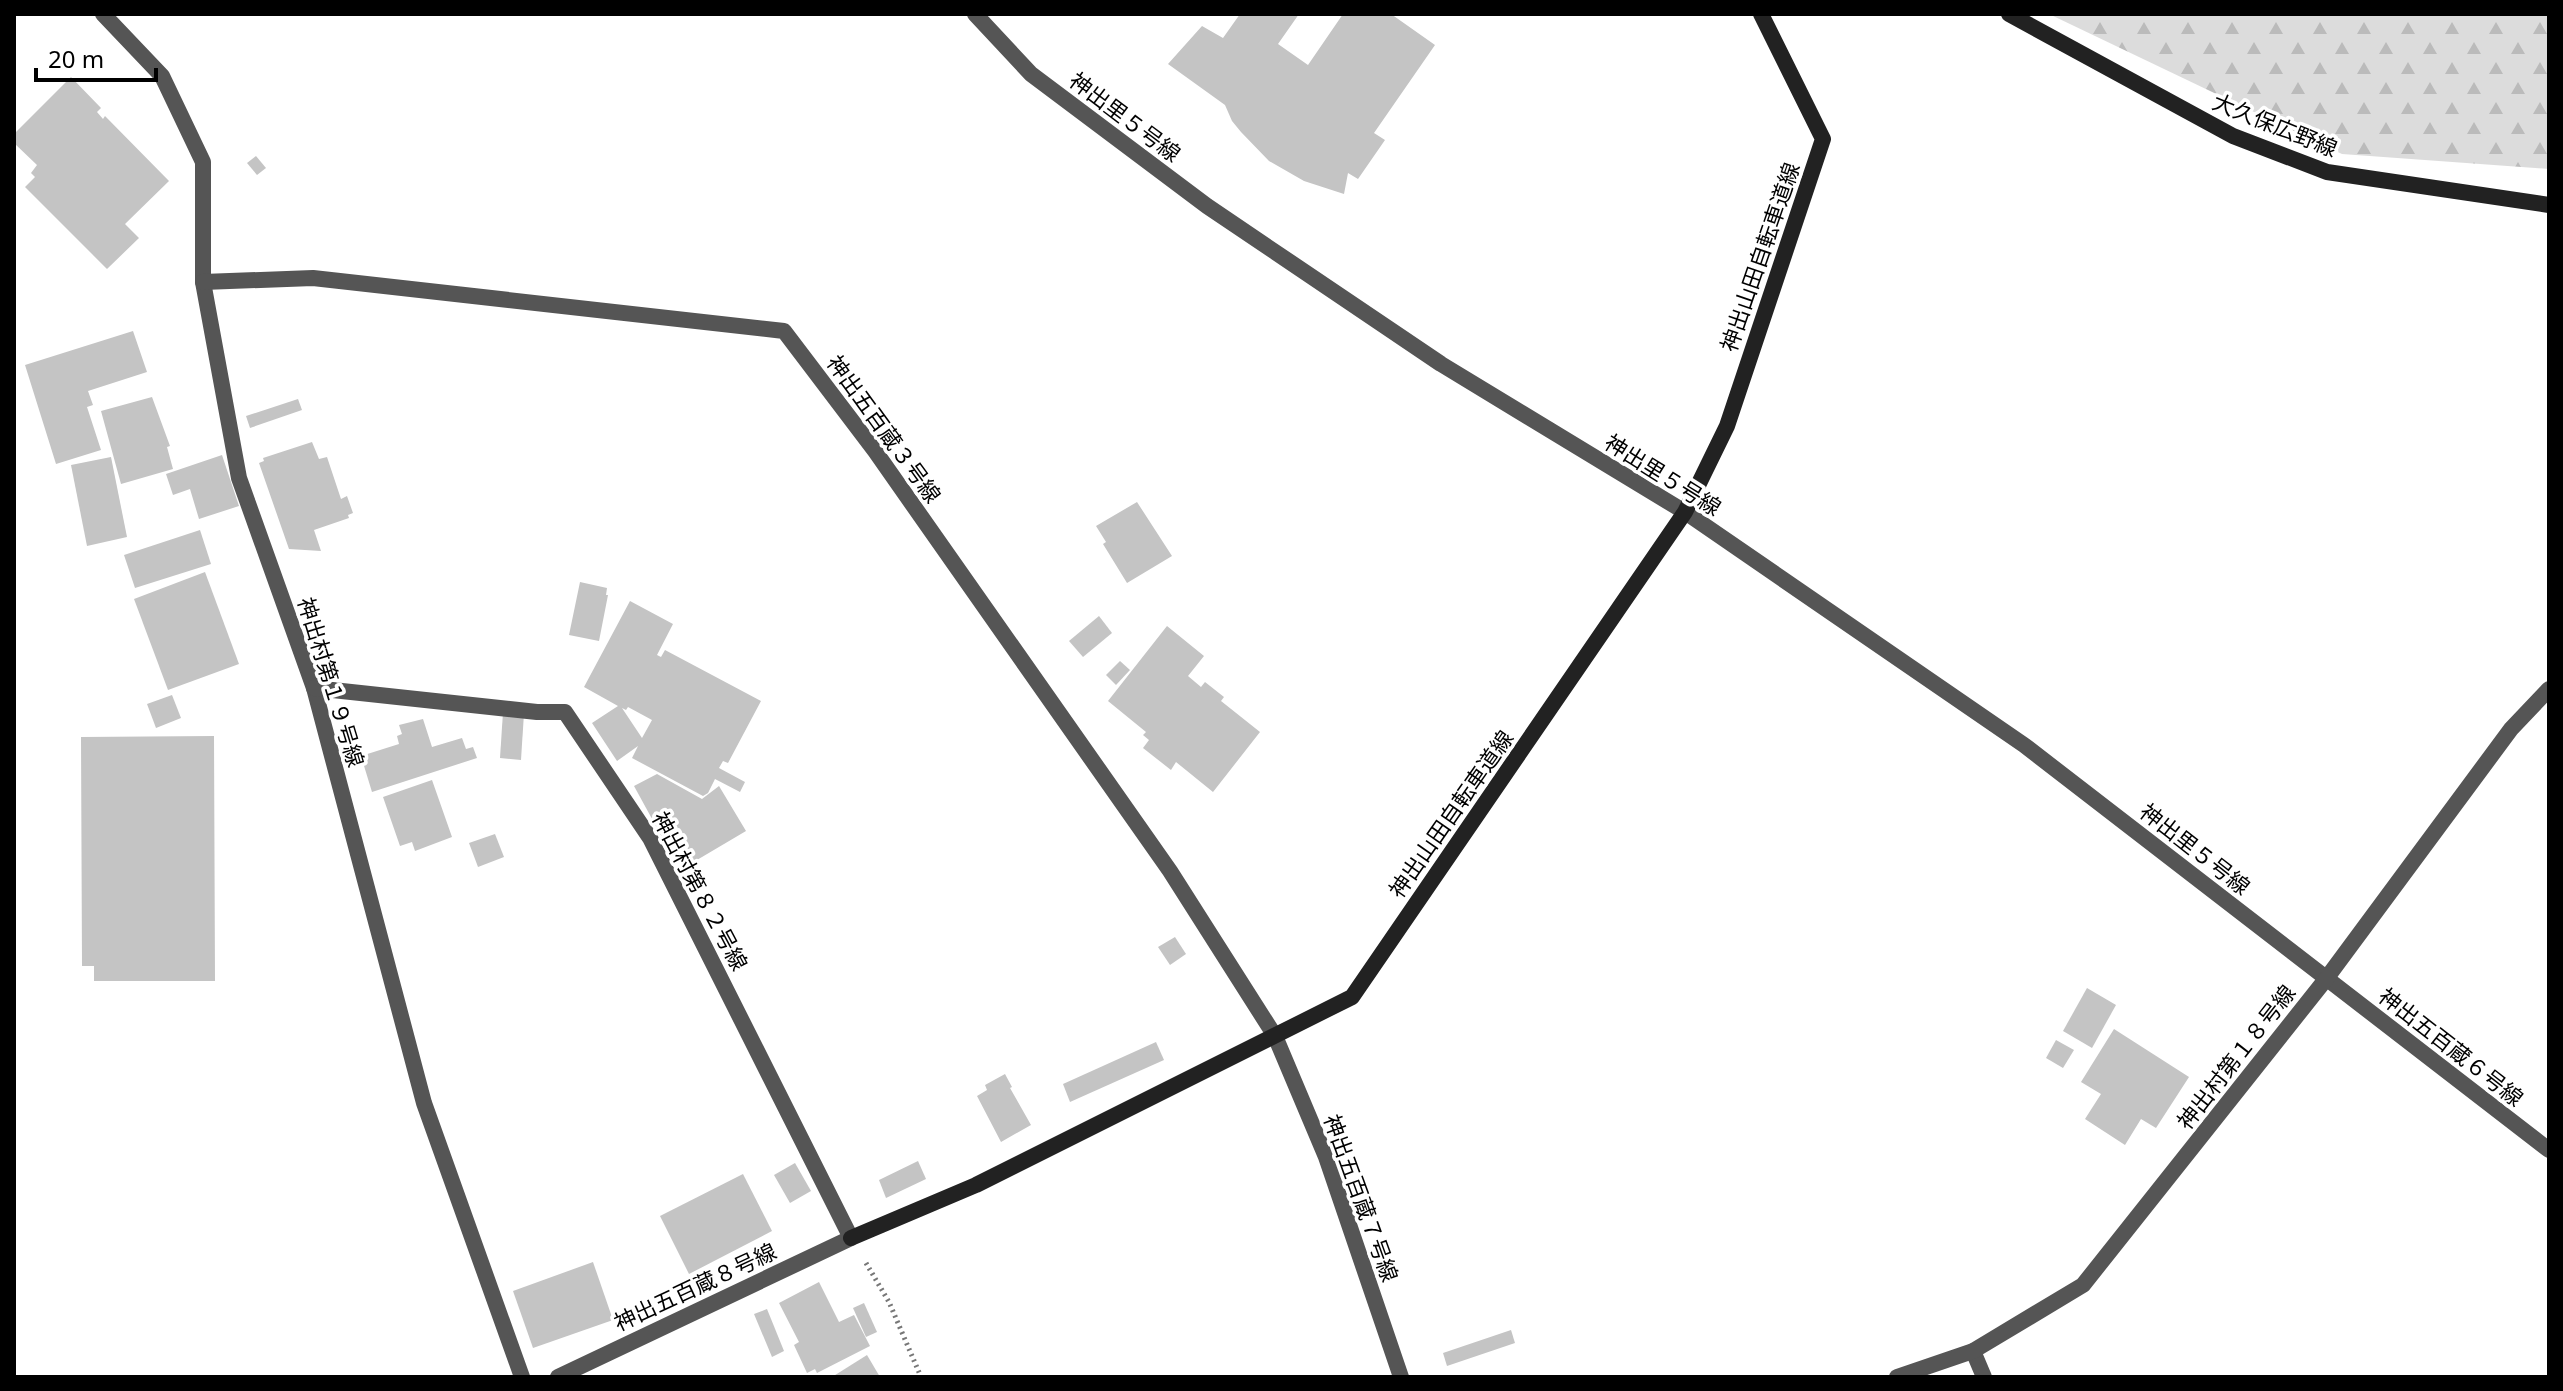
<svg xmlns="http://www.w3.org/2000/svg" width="2563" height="1391" viewBox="0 0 2563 1391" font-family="'Noto Sans','Noto Sans JP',sans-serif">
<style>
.forest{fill:url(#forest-firs)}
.building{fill:#c4c4c4;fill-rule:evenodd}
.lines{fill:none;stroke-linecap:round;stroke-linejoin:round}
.path{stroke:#777;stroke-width:5;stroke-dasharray:2 4;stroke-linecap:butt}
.street{stroke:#555;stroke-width:16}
.secondary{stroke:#222;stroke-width:16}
.labels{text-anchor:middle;stroke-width:7;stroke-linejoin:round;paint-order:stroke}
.street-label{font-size:22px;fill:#000;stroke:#fff}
</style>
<defs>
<pattern id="forest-firs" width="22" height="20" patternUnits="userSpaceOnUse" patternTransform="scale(2)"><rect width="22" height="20" fill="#dcdcdc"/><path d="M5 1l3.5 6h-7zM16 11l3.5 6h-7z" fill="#bbb"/></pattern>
</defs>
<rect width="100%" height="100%" fill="#fff"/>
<path class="forest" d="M 2049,14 L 2549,14 L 2549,169 L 2342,154 Z"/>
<g class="building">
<path d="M 1240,14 L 1299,14 L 1278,44 L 1308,65 L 1343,14 L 1391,14 L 1435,45 L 1374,133 L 1385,140 L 1358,179 L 1348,173 L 1344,194 L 1304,181 L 1269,161 L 1241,132 L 1232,121 L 1225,105 L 1168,64 L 1202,26 L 1223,38 Z"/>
<path d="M 71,77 L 101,108 L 97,112 L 103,119 L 105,116 L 169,181 L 125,224 L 139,238 L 107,269 L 25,187 L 35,177 L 31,173 L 37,165 L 14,143 L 14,134 Z"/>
<path d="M 256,156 L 266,168 L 257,175 L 247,163 Z"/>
<path d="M 133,331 L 147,372 L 88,391 L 93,405 L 87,407 L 101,450 L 56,464 L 25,365 Z"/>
<path d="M 152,397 L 170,446 L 167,447 L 173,469 L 121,484 L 101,411 Z"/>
<path d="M 298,399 L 302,410 L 250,428 L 246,416 Z"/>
<path d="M 312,442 L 319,459 L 327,457 L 341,499 L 347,496 L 353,513 L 348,515 L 349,518 L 314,530 L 321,551 L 289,549 L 259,463 L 264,461 L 263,458 Z"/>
<path d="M 222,455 L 239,506 L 199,519 L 190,489 L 173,495 L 166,474 Z"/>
<path d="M 111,457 L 127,537 L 87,546 L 71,465 Z"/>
<path d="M 1137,502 L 1172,556 L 1127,583 L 1103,544 L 1106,542 L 1096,526 Z"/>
<path d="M 200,530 L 211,564 L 135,588 L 124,555 Z"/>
<path d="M 205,572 L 239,664 L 168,690 L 134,599 Z"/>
<path d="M 580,582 L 607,588 L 606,595 L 608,595 L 599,641 L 569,635 Z"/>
<path d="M 630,601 L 673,624 L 657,655 L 661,657 L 665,650 L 761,701 L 728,763 L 723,761 L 719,768 L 745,782 L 740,792 L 715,779 L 708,793 L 703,796 L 632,758 L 638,746 L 617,761 L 592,723 L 618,706 L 584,687 ZM 628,707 L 652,720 L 642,738 L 622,708 L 626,710 Z"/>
<path d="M 1099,616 L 1112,633 L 1083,657 L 1069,641 Z"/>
<path d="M 1167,626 L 1204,656 L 1188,676 L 1201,687 L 1205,682 L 1224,697 L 1221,701 L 1260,732 L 1213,792 L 1176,762 L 1171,770 L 1143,748 L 1149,740 L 1143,735 L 1146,732 L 1108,701 Z"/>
<path d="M 1120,661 L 1130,670 L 1116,685 L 1106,675 Z"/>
<path d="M 172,695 L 181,718 L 156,728 L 147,704 Z"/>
<path d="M 503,712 L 524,713 L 521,760 L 500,758 Z"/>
<path d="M 423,719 L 432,747 L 462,738 L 466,749 L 473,747 L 477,758 L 372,792 L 361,756 L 399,744 L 397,736 L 402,734 L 399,725 Z"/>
<path d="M 214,736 L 215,981 L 94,981 L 94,966 L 82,966 L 81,737 Z"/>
<path d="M 657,774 L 702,799 L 719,786 L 746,831 L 680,870 L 634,786 Z"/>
<path d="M 432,780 L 452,837 L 415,851 L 412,842 L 400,846 L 383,797 Z"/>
<path d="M 495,834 L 504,857 L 478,867 L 469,843 Z"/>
<path d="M 1175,937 L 1186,954 L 1170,965 L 1158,947 Z"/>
<path d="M 2087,988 L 2116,1005 L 2092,1048 L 2063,1031 Z"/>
<path d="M 2114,1029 L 2189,1077 L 2156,1128 L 2141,1119 L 2125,1145 L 2085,1119 L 2101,1094 L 2081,1082 Z"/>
<path d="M 2056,1040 L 2074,1050 L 2063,1068 L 2046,1058 Z"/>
<path d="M 1156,1042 L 1164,1060 L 1070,1102 L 1063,1084 Z"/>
<path d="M 1005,1074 L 1012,1087 L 1010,1088 L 1031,1125 L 1001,1142 L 977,1096 L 987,1090 L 985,1085 Z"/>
<path d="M 918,1161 L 926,1179 L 886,1198 L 879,1180 Z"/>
<path d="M 795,1163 L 811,1191 L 790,1203 L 774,1175 Z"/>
<path d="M 743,1174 L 772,1231 L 689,1274 L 660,1216 Z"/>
<path d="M 593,1262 L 613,1320 L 533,1348 L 513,1291 Z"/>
<path d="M 819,1282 L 839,1322 L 854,1315 L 870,1346 L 817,1373 L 815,1369 L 807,1373 L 794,1345 L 799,1342 L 779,1303 Z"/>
<path d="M 864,1303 L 877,1332 L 866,1337 L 853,1308 Z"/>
<path d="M 767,1309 L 784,1351 L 772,1357 L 754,1314 Z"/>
<path d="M 1511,1330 L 1515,1343 L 1447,1366 L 1443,1353 Z"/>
<path d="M 867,1355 L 880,1377 L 832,1377 Z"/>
</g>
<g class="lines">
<path class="path" d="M 866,1263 L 889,1302 L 921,1377"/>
<g class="street">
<path d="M 103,14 L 162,76 L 203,162 L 203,282 L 239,478 L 314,688 L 424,1103 L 522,1377"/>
<path d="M 975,14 L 1031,74 L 1207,206 L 1441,364 L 1685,512 L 2024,745 L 2549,1150"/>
<path d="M 203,282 L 313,278 L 784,331 L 875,451 L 1170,871 L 1275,1036 L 1326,1157 L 1401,1377"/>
<path d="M 314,688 L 537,712 L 565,712 L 650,838 L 851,1238 L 558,1377"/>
<path d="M 1973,1351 L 1984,1377"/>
<path d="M 1897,1377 L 1973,1351 L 2083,1285 L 2326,979 L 2511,729 L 2549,689"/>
</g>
<g class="secondary">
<path d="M 2009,14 L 2233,136 L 2327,172 L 2549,205"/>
<path d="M 851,1238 L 976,1185 L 1352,997 L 1685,512 L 1727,426 L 1823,139 L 1761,14"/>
</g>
</g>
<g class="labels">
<g class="street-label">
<text transform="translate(1125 117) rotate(37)" y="8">神出里５号線</text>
<text transform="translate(2275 125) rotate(22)" y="8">大久保広野線</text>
<text transform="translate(1760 257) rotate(-71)" y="8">神出山田自転車道線</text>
<text transform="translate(884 429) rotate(54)" y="8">神出五百蔵３号線</text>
<text transform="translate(1663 475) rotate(32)" y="8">神出里５号線</text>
<text transform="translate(331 682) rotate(73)" y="8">神出村第１９号線</text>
<text transform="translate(1451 814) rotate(-55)" y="8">神出山田自転車道線</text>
<text transform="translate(2195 849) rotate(38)" y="8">神出里５号線</text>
<text transform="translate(700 891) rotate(62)" y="8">神出村第８２号線</text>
<text transform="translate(2451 1047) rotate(38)" y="8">神出五百蔵６号線</text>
<text transform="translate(2236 1057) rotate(-52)" y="8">神出村第１８号線</text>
<text transform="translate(1361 1198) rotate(70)" y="8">神出五百蔵７号線</text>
<text transform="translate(695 1287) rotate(-25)" y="8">神出五百蔵８号線</text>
</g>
</g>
<rect width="2563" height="1391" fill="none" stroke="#000000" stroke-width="32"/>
<path d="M36 68v12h120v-12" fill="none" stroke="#000000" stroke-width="4"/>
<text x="48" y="68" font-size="24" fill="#000000" stroke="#ffffff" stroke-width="6" paint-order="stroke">20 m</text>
</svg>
